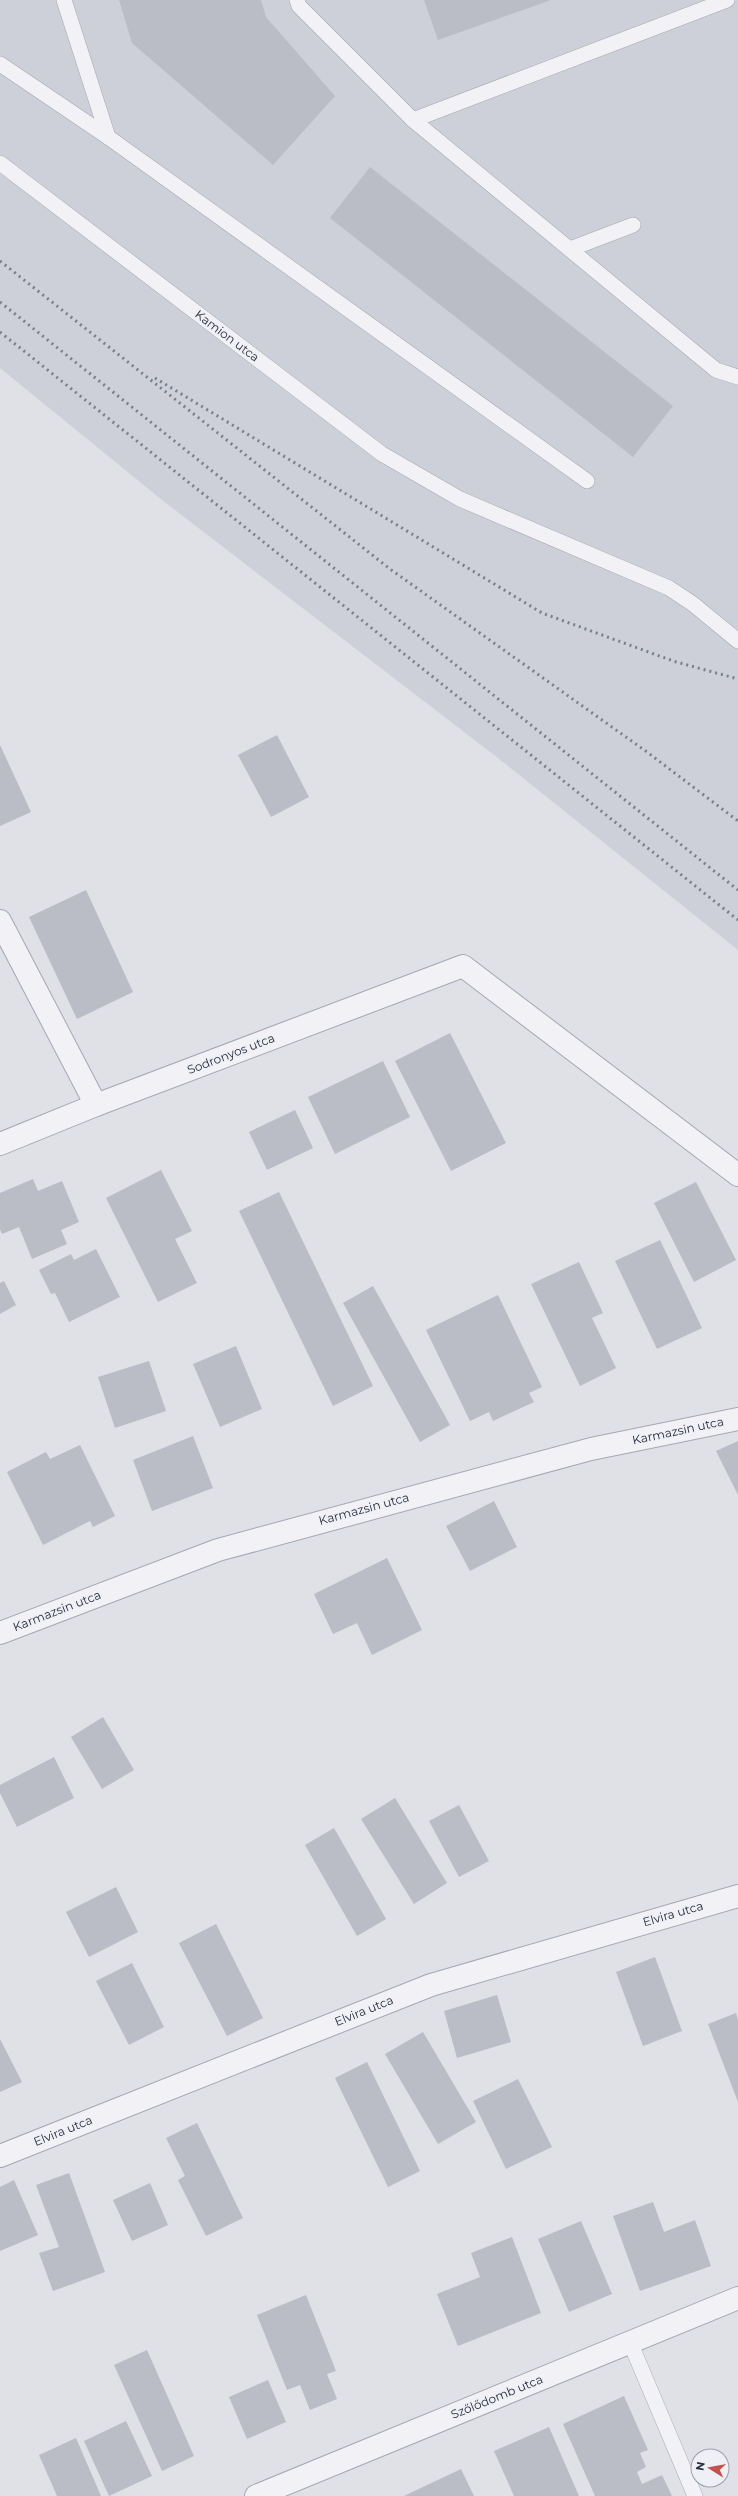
<svg xmlns="http://www.w3.org/2000/svg" width="738" height="2496" viewBox="0 0 738 2496" font-family="Montserrat,sans-serif">
<style>
.built{fill:#cdd0d9}
.building{fill:#babcc6}
.lines{fill:none;stroke-linecap:round;stroke-linejoin:round}
.lane-casing{stroke:#a5a7b1;stroke-width:16}
.street-casing{stroke:#a5a7b1;stroke-width:24}
.lane{stroke:#f2f2f6;stroke-width:15}
.street{stroke:#f2f2f6;stroke-width:22}
.rail{stroke:#7a7e8f;stroke-width:3;stroke-dasharray:2 4;stroke-linecap:butt}
.labels{text-anchor:middle;stroke-width:3;stroke-linejoin:round;paint-order:stroke}
.street-label{font-size:12px;fill:#292d3d;stroke:#eef0f5}
</style>
<rect width="100%" height="100%" fill="#dfe1e7"/>
<path class="built" d="M 0,0 L 738,0 L 738,950 L 498,758 L 162,500 L 0,368 Z"/>
<g class="building">
<path d="M 119,0 L 261,0 L 266,17 L 335,96 L 273,165 L 132,43 Z"/>
<path d="M 424,0 L 551,0 L 438,40 Z"/>
<path d="M 370,167 L 673,406 L 633,457 L 330,218 Z"/>
<path d="M 277,735 L 309,797 L 271,817 L 238,755 Z"/>
<path d="M 0,745 L 31,812 L 0,826 Z"/>
<path d="M 86,890 L 133,992 L 77,1019 L 29,917 Z"/>
<path d="M 450,1033 L 506,1143 L 451,1171 L 395,1061 Z"/>
<path d="M 383,1061 L 410,1117 L 335,1154 L 308,1097 Z"/>
<path d="M 295,1110 L 313,1148 L 267,1170 L 249,1132 Z"/>
<path d="M 161,1170 L 192,1231 L 175,1239 L 197,1283 L 158,1302 L 106,1198 Z"/>
<path d="M 33,1179 L 38,1191 L 62,1181 L 79,1222 L 61,1230 L 67,1244 L 32,1259 L 19,1227 L 2,1234 L 0,1229 L 0,1193 Z"/>
<path d="M 696,1182 L 736,1260 L 694,1282 L 654,1203 Z"/>
<path d="M 279,1192 L 373,1386 L 333,1406 L 239,1211 Z"/>
<path d="M 660,1240 L 702,1328 L 657,1349 L 615,1261 Z"/>
<path d="M 96,1249 L 120,1297 L 69,1322 L 55,1293 L 51,1294 L 39,1270 L 71,1254 L 74,1260 Z"/>
<path d="M 579,1262 L 603,1313 L 592,1318 L 616,1368 L 580,1386 L 531,1284 Z"/>
<path d="M 4,1281 L 16,1305 L 0,1314 L 0,1283 Z"/>
<path d="M 373,1286 L 450,1425 L 420,1442 L 343,1303 Z"/>
<path d="M 498,1295 L 542,1387 L 529,1393 L 534,1402 L 493,1421 L 489,1412 L 470,1421 L 426,1330 Z"/>
<path d="M 236,1346 L 262,1409 L 220,1427 L 193,1364 Z"/>
<path d="M 149,1361 L 166,1411 L 115,1428 L 98,1377 Z"/>
<path d="M 193,1436 L 213,1488 L 152,1511 L 133,1460 Z"/>
<path d="M 738,1441 L 738,1495 L 716,1451 Z"/>
<path d="M 80,1445 L 115,1516 L 93,1527 L 90,1521 L 43,1545 L 7,1472 L 46,1452 L 50,1459 Z"/>
<path d="M 494,1501 L 517,1547 L 470,1571 L 446,1526 Z"/>
<path d="M 387,1558 L 422,1630 L 372,1655 L 357,1623 L 333,1634 L 314,1594 Z"/>
<path d="M 103,1717 L 134,1770 L 102,1789 L 71,1737 Z"/>
<path d="M 54,1757 L 74,1798 L 17,1827 L 0,1793 L 0,1785 Z"/>
<path d="M 395,1798 L 447,1883 L 414,1904 L 361,1819 Z"/>
<path d="M 459,1805 L 489,1861 L 459,1877 L 429,1821 Z"/>
<path d="M 334,1828 L 386,1919 L 357,1936 L 305,1845 Z"/>
<path d="M 116,1887 L 138,1932 L 89,1957 L 66,1912 Z"/>
<path d="M 216,1924 L 263,2018 L 227,2036 L 179,1943 Z"/>
<path d="M 655,1957 L 682,2031 L 643,2046 L 616,1972 Z"/>
<path d="M 132,1963 L 164,2027 L 129,2045 L 96,1981 Z"/>
<path d="M 497,1995 L 511,2042 L 457,2058 L 444,2011 Z"/>
<path d="M 736,2013 L 738,2020 L 738,2102 L 708,2024 Z"/>
<path d="M 423,2032 L 476,2122 L 438,2144 L 385,2054 Z"/>
<path d="M 0,2039 L 22,2082 L 0,2092 Z"/>
<path d="M 367,2062 L 420,2171 L 388,2187 L 335,2078 Z"/>
<path d="M 518,2079 L 552,2147 L 506,2169 L 473,2101 Z"/>
<path d="M 197,2123 L 243,2218 L 206,2236 L 178,2180 L 185,2176 L 166,2138 Z"/>
<path d="M 69,2173 L 105,2272 L 53,2291 L 39,2253 L 59,2247 L 36,2185 Z"/>
<path d="M 14,2180 L 38,2235 L 0,2251 L 0,2187 Z"/>
<path d="M 150,2183 L 168,2225 L 132,2241 L 113,2200 Z"/>
<path d="M 653,2202 L 664,2232 L 695,2220 L 711,2266 L 640,2291 L 613,2216 Z"/>
<path d="M 581,2221 L 612,2294 L 569,2312 L 538,2239 Z"/>
<path d="M 512,2237 L 541,2313 L 458,2346 L 437,2294 L 480,2277 L 471,2253 Z"/>
<path d="M 306,2295 L 336,2371 L 327,2374 L 337,2399 L 310,2410 L 300,2385 L 287,2390 L 257,2315 Z"/>
<path d="M 147,2350 L 194,2456 L 162,2471 L 114,2365 Z"/>
<path d="M 268,2380 L 286,2422 L 247,2439 L 229,2397 Z"/>
<path d="M 624,2396 L 648,2450 L 640,2453 L 646,2467 L 637,2472 L 642,2484 L 662,2475 L 672,2496 L 595,2496 L 563,2424 Z"/>
<path d="M 126,2421 L 152,2476 L 109,2496 L 84,2441 Z"/>
<path d="M 549,2427 L 579,2496 L 514,2496 L 494,2451 Z"/>
<path d="M 76,2438 L 101,2496 L 57,2496 L 39,2455 Z"/>
<path d="M 461,2469 L 474,2496 L 404,2496 Z"/>
</g>
<g class="lines">
<g class="lane-casing">
<g id="lane">
<path d="M 64,0 L 108,137 L 587,481"/>
<path d="M 297,0 L 299,6 L 413,120 L 716,370 L 738,377"/>
<path d="M 0,64 L 108,137"/>
<path d="M 413,120 L 727,0"/>
<path d="M 0,163 L 382,454 L 460,499 L 669,588 L 693,604 L 738,641"/>
<path d="M 570,249 L 633,225"/>
<path d="M 630,2342 L 695,2496"/>
</g>
</g>
<g class="street-casing">
<g id="street">
<path d="M 0,921 L 96,1105"/>
<path d="M 0,1144 L 96,1105 L 463,966 L 738,1175"/>
<path d="M 0,1633 L 218,1550 L 591,1449 L 738,1419"/>
<path d="M 0,2156 L 431,1985 L 738,1896"/>
<path d="M 256,2496 L 738,2298"/>
</g>
</g>
<use href="#lane" class="lane"/>
<use href="#street" class="street"/>
<g class="rail">
<path d="M 0,261 L 390,569 L 647,752 L 738,821"/>
<path d="M 0,302 L 738,890"/>
<path d="M 0,332 L 738,920"/>
<path d="M 155,378 L 542,613 L 673,661 L 738,679"/>
</g>
</g>
<g class="labels">
<g class="street-label">
<text transform="translate(227 336) rotate(37)" y="4">Kamion utca</text>
<text transform="translate(231 1054) rotate(-21)" y="4">Sodronyos utca</text>
<text transform="translate(678 1431) rotate(-12)" y="4">Karmazsin utca</text>
<text transform="translate(364 1509) rotate(-15)" y="4">Karmazsin utca</text>
<text transform="translate(57 1611) rotate(-21)" y="4">Karmazsin utca</text>
<text transform="translate(673 1914) rotate(-16)" y="4">Elvira utca</text>
<text transform="translate(364 2011) rotate(-22)" y="4">Elvira utca</text>
<text transform="translate(63 2131) rotate(-22)" y="4">Elvira utca</text>
<text transform="translate(497 2397) rotate(-22)" y="4">Szőlődomb utca</text>
</g>
</g>
<g transform="translate(710 2468) rotate(281)"><circle r="19" fill="#eef0f5" stroke="#9fa2ab"/>
<path d="M0-3L7 15L0 10L-7 15Z" fill="#c3524e"/>
<text y="-6" font-size="11" font-weight="bold" text-anchor="middle" fill="#292d3d">N</text>
</g>
</svg>
